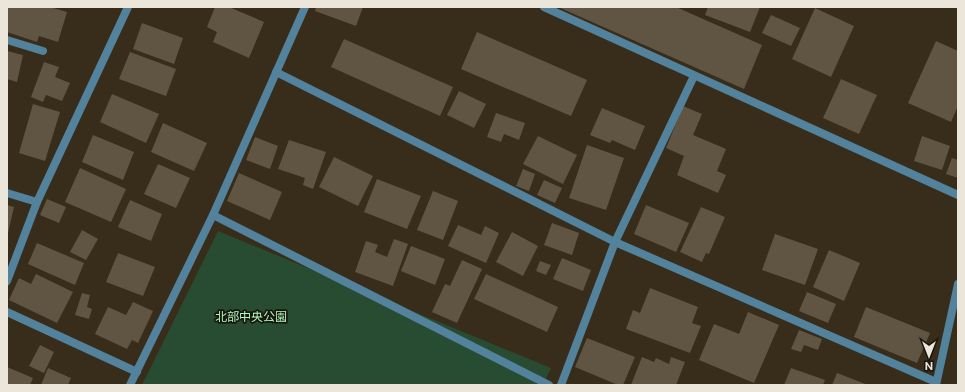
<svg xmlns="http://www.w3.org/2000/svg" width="965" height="392" viewBox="0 0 965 392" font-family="'Public Sans','Noto Sans JP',sans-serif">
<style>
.green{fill:#284c31}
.building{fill:#605542}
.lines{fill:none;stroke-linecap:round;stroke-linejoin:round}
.minor{stroke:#53829d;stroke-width:8}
.tertiary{stroke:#53829d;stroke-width:8}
.labels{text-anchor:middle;stroke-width:3.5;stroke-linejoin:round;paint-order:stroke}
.park-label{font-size:12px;fill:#a9f9ba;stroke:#1a160e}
</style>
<rect width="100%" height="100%" fill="#372d1a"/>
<path class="green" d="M 218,231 L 551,368 L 543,385 L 142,385 Z"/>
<g class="building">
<path d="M 7,7 L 50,7 L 67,12 L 58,42 L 39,36 L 37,42 L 7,32 Z"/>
<path d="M 215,7 L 229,7 L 264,22 L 249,58 L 213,42 L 217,32 L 207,27 Z"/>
<path d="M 316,7 L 363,7 L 356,26 L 315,11 Z"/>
<path d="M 558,7 L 676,7 L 762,45 L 744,89 Z"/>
<path d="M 708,7 L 760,7 L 750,32 L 705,15 Z"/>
<path d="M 815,8 L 854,26 L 831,77 L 792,59 Z"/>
<path d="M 771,15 L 800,28 L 791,46 L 762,33 Z"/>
<path d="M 142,23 L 183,38 L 174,64 L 133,49 Z"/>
<path d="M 477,32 L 587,80 L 571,116 L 461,69 Z"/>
<path d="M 344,39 L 453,87 L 440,116 L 331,67 Z"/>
<path d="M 936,41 L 958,51 L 958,106 L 951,122 L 908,103 Z"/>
<path d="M 7,51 L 23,55 L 17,82 L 7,79 Z"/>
<path d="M 130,52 L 176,69 L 166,96 L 119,79 Z"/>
<path d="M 44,62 L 59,67 L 55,77 L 70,83 L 62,101 L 46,95 L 43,102 L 31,97 Z"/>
<path d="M 841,79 L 877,95 L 859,134 L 823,118 Z"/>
<path d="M 459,91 L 486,104 L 474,128 L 447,115 Z"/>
<path d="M 112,94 L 159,114 L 146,143 L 100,122 Z"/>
<path d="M 33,104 L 60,112 L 45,161 L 19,153 Z"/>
<path d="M 683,106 L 702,114 L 693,135 L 726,149 L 717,171 L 726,175 L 718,193 L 677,175 L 684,156 L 666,148 Z"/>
<path d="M 602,108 L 645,126 L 635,150 L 612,140 L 610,143 L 590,135 Z"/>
<path d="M 496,113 L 525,123 L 519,140 L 504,134 L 501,142 L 487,137 Z"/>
<path d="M 163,123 L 207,143 L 194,171 L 151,152 Z"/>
<path d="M 93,135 L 134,152 L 123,180 L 82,162 Z"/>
<path d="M 538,136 L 577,155 L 563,184 L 523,164 Z"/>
<path d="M 922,136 L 950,146 L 942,170 L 914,161 Z"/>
<path d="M 255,137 L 278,146 L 270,169 L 246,160 Z"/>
<path d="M 289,140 L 326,152 L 313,189 L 303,185 L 305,178 L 278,169 Z"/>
<path d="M 587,145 L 624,158 L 606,210 L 569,198 Z"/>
<path d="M 334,157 L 373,176 L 358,206 L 319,187 Z"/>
<path d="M 952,158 L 958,160 L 958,178 L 946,174 Z"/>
<path d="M 158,164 L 190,178 L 176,208 L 144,194 Z"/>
<path d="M 80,168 L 126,189 L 111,222 L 65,202 Z"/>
<path d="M 523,169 L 535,174 L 529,191 L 516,186 Z"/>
<path d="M 239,173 L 282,192 L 270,220 L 227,201 Z"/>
<path d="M 377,179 L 421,196 L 407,229 L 364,212 Z"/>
<path d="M 544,180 L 562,188 L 555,203 L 537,195 Z"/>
<path d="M 433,191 L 458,201 L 443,240 L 417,230 Z"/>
<path d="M 47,199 L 66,207 L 59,223 L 40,215 Z"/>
<path d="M 130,200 L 162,214 L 151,241 L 118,227 Z"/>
<path d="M 7,205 L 14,207 L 8,233 L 7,233 Z"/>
<path d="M 646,205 L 689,223 L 676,252 L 634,234 Z"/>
<path d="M 701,207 L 725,217 L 709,254 L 706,253 L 702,262 L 680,252 Z"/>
<path d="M 552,223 L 579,233 L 572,255 L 544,245 Z"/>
<path d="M 458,225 L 481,235 L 485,226 L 499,233 L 486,263 L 448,246 Z"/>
<path d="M 82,230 L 98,239 L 86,260 L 70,252 Z"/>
<path d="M 512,232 L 538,246 L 523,276 L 496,262 Z"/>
<path d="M 775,234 L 818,249 L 805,285 L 762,270 Z"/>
<path d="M 394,239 L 408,244 L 393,286 L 355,272 L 366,241 L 378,245 L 375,252 L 387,257 Z"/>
<path d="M 37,243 L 84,263 L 75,285 L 28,264 Z"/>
<path d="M 411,246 L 445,259 L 435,285 L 401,271 Z"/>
<path d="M 829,250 L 860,263 L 844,301 L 813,287 Z"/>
<path d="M 118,253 L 155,267 L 143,296 L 106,282 Z"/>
<path d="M 562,258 L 591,270 L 583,291 L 553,279 Z"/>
<path d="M 462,260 L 482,269 L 457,323 L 432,312 L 445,284 L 450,286 Z"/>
<path d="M 540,261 L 551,265 L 546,275 L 536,271 Z"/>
<path d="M 36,274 L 73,292 L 57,323 L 9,300 L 19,278 L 31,284 Z"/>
<path d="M 486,274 L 558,307 L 547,332 L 474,299 Z"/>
<path d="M 650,288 L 698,307 L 692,323 L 701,326 L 690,353 L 626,329 L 633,310 L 640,313 Z"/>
<path d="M 807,292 L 836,304 L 828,323 L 799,311 Z"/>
<path d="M 82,293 L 90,295 L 87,307 L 92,309 L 89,319 L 75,315 Z"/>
<path d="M 133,302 L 153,311 L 138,343 L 132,340 L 127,349 L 95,334 L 108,307 L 126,315 Z"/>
<path d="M 866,307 L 930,333 L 917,363 L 854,337 Z"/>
<path d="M 748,312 L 779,325 L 754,383 L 699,360 L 714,324 L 739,334 Z"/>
<path d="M 799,330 L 822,339 L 818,350 L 804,345 L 801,352 L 791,349 Z"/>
<path d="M 587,338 L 635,357 L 623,385 L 618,385 L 575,367 Z"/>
<path d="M 40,345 L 54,352 L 44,373 L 29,366 Z"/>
<path d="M 642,357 L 654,362 L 656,358 L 669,364 L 671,357 L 685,362 L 676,385 L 631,385 Z"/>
<path d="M 7,367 L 33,378 L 30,385 L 7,385 Z"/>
<path d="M 48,368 L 71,378 L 68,385 L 41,385 Z"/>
<path d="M 791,368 L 825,380 L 823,385 L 784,385 Z"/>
<path d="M 837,373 L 868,385 L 832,385 Z"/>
</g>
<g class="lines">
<g class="minor">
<path d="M 7,40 L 43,51"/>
<path d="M 276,72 L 615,242 L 936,382"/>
<path d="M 7,193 L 37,202"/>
<path d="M 213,215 L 549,385"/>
<path d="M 7,281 L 37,202 L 128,7"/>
<path d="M 7,312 L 137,372"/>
<path d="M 130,385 L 213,215 L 305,7"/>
<path d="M 561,385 L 615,242 L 694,76"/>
<path d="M 936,385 L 958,284"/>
</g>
<path class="tertiary" d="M 544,7 L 958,195"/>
</g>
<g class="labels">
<g class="park-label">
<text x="251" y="321">北部中央公園</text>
</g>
</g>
<rect width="965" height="392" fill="none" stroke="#ece5da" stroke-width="16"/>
<g transform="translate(929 356) rotate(180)" stroke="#1a160e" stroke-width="3" paint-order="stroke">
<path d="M0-3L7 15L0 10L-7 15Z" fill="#ece5da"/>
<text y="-6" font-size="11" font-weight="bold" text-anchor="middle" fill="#ece5da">N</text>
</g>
</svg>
